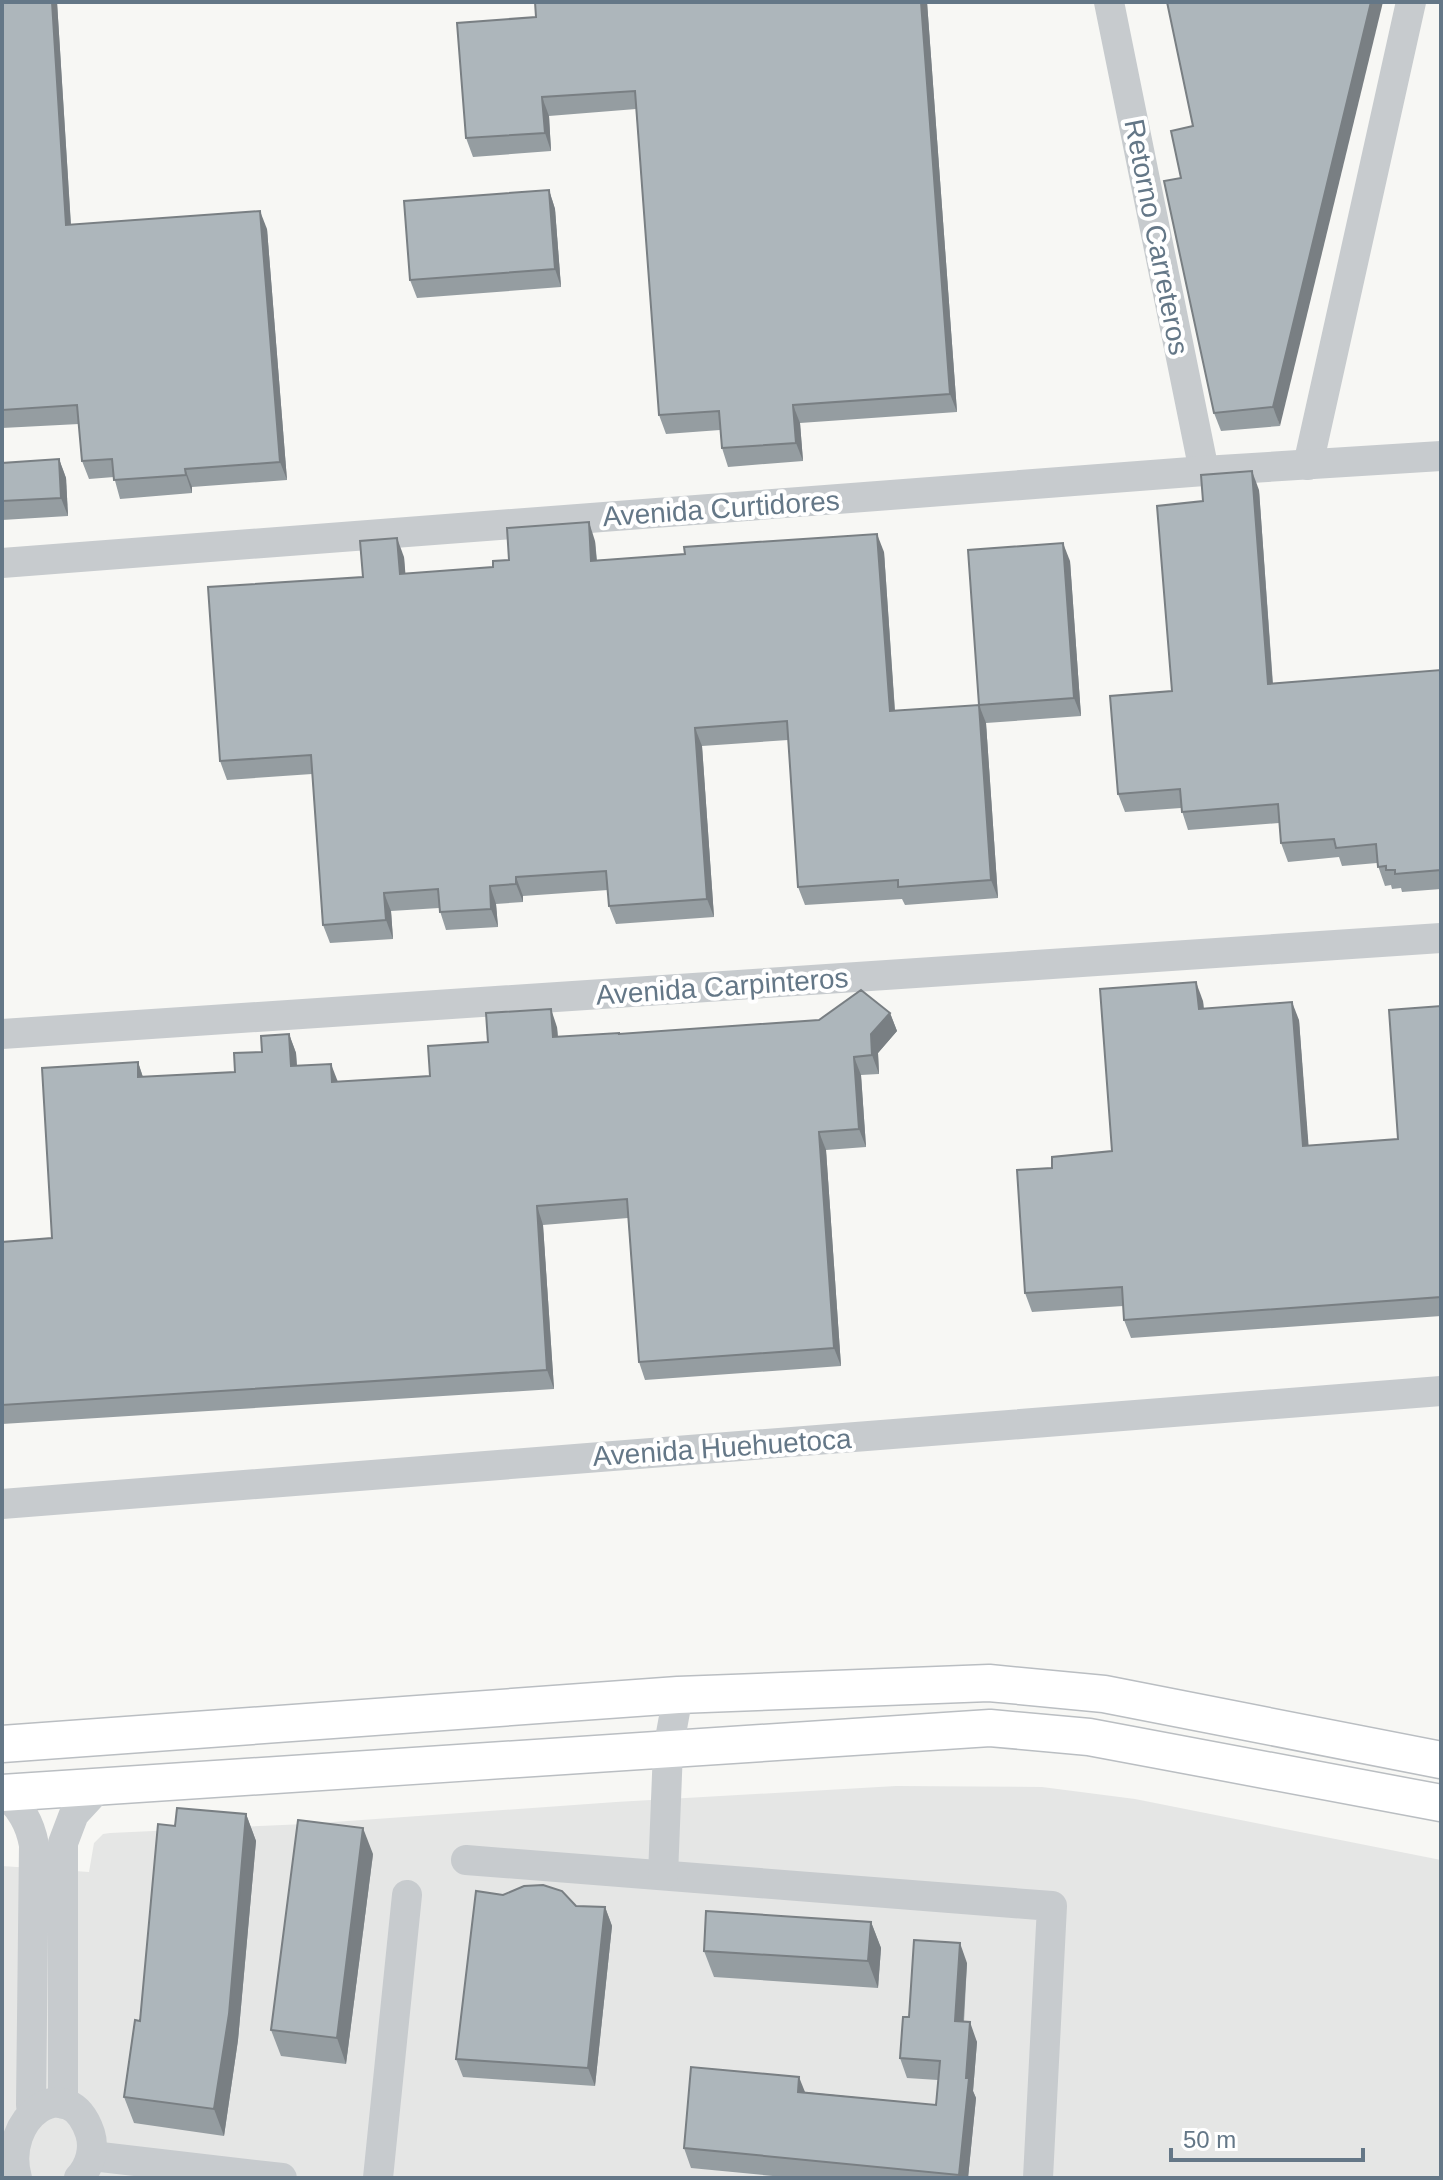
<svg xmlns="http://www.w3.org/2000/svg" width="1443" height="2180" viewBox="0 0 1443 2180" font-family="Arial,sans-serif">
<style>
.built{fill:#e5e6e5}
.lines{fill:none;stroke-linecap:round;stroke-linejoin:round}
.major-casing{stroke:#babec2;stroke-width:39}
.minor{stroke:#c7cbce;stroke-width:30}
.major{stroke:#fff;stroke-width:36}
.wall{fill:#959da1}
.shaded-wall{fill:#797f83}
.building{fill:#adb6bb;stroke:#797f83;stroke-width:2}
.labels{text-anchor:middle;stroke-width:8;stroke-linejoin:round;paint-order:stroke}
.street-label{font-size:28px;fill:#647787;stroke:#fff}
</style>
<rect width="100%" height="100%" fill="#f7f7f4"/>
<path class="built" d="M 896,1786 L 1042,1787 L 1135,1799 L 1441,1860 L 1441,2178 L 2,2178 L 2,1866 L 89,1872 L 94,1843 L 103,1834 L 110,1833 L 305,1824 L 616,1802 Z"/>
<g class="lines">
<g class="major-casing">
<g id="major">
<path d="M 2,1744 L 678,1695 L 989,1683 L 1104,1694 L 1441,1760"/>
<path d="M 2,1793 L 990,1728 L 1089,1737 L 1441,1803"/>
</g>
</g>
<g class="minor">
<path d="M 1109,2 L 1204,471"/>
<path d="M 1308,465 L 1411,2"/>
<path d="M 2,563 L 1204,471 L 1441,456"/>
<path d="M 2,1034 L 1441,938"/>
<path d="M 2,1504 L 1441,1391"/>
<path d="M 4,1793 C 21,1808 30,1823 34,1845 L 31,2105"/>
<path d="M 466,1860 L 1052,1906 L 1038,2178"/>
<path d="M 663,1875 L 668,1750 L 678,1695"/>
<path d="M 63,2104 L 63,1843 L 74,1814 L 98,1788"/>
<path d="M 92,2156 L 282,2178"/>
<path d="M 17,2178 C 0,2118 68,2068 90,2133 C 95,2149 90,2166 79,2178"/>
<path d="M 378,2178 L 407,1895"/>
</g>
<use href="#major" class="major"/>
</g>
<g class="wall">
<path d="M 2,2 L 57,2 L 71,225 L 267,229 L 287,480 L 192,487 L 192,493 L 120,499 L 114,477 L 89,479 L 82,461 L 79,424 L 2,428 Z"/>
<path d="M 535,2 L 927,2 L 957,412 L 800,423 L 803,461 L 728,467 L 722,448 L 720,430 L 666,434 L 659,415 L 636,109 L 549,116 L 551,151 L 473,157 L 466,138 L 536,17 Z"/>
<path d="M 1193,126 L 1280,426 L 1221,431 L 1214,413 L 1181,178 Z"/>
<path d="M 549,190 L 555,209 L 561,287 L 417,298 L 410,280 Z"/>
<path d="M 59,459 L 66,478 L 68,516 L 2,520 L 2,463 Z"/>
<path d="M 1259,490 L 1273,684 L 1441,670 L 1441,889 L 1402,892 L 1401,888 L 1392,889 L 1391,885 L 1385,886 L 1377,863 L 1342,866 L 1339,857 L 1288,862 L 1281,843 L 1279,823 L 1188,830 L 1181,808 L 1125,812 L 1118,794 L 1172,691 L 1203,501 Z"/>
<path d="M 595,541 L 597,560 L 884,552 L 895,711 L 979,705 L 1070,561 L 1081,716 L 986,723 L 998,898 L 905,905 L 902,899 L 805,905 L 798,887 L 788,740 L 702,746 L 714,917 L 616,924 L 609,906 L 608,890 L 523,896 L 523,902 L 496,904 L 498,927 L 446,930 L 439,908 L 391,911 L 393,939 L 330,943 L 323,925 L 312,774 L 227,780 L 220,761 L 363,577 L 404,557 L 405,574 L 493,567 L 509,560 Z"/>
<path d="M 1203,1001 L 1204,1009 L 1299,1020 L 1308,1146 L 1398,1139 L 1441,1006 L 1441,1316 L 1131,1338 L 1124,1320 L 1123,1306 L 1032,1312 L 1025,1293 L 1052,1168 L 1112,1151 Z"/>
<path d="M 890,1013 L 897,1031 L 878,1053 L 879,1074 L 861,1075 L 866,1147 L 826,1150 L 841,1366 L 645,1380 L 639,1362 L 628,1218 L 543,1225 L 554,1389 L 2,1424 L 2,1242 L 52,1238 L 138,1062 L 143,1077 L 235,1072 L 262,1052 L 289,1034 L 296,1053 L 297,1066 L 338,1082 L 430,1076 L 488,1042 L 557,1027 L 558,1037 L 620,1034 L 819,1020 Z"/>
<path d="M 246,1814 L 256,1841 L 238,2040 L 224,2136 L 134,2123 L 124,2097 L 140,2021 L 175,1826 Z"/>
<path d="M 373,1854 L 346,2064 L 281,2056 L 271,2030 Z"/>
<path d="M 576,1906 L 605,1907 L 612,1926 L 595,2086 L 463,2077 L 456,2059 Z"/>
<path d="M 871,1922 L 881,1948 L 878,1988 L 714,1977 L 704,1951 Z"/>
<path d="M 967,1963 L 964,2022 L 977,2042 L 973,2091 L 976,2098 L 968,2178 L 794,2178 L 691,2168 L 684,2148 L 805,2092 L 936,2105 L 938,2080 L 907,2078 L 900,2058 L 909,2017 Z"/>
</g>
<g class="shaded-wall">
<path d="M 52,2 L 57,2 L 72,244 L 66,225 Z"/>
<path d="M 921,2 L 927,2 L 957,412 L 950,394 Z"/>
<path d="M 1371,2 L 1383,2 L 1280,426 L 1273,407 Z"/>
<path d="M 542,97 L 549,116 L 551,151 L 545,133 Z"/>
<path d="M 549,190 L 555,209 L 561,287 L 555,269 Z"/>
<path d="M 260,211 L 267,229 L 287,480 L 280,462 Z"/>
<path d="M 793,405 L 800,423 L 803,461 L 796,443 Z"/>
<path d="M 59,459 L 66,478 L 68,516 L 61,498 Z"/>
<path d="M 185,469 L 192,487 L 192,493 L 186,475 Z"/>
<path d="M 1252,471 L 1259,490 L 1274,703 L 1268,684 Z"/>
<path d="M 589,522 L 595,541 L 598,579 L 591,561 Z"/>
<path d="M 877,534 L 884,552 L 896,729 L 890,711 Z"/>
<path d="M 397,538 L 404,557 L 407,592 L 400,574 Z"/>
<path d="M 1063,543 L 1070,561 L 1081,716 L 1074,698 Z"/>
<path d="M 979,705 L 986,723 L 998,898 L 991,880 Z"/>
<path d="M 695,728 L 702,746 L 714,917 L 707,899 Z"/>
<path d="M 516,877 L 523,896 L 523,902 L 516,884 Z"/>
<path d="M 490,886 L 496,904 L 498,927 L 491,909 Z"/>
<path d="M 384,893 L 391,911 L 393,939 L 386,920 Z"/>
<path d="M 1196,982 L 1203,1001 L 1205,1027 L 1199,1009 Z"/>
<path d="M 1292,1002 L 1299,1020 L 1310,1164 L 1303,1146 Z"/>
<path d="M 551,1009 L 557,1027 L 559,1056 L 553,1037 Z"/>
<path d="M 890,1013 L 897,1031 L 878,1053 L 879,1074 L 872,1055 L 871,1034 Z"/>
<path d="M 289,1034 L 296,1053 L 298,1084 L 291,1066 Z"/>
<path d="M 854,1057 L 861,1075 L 866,1147 L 859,1129 Z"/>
<path d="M 138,1062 L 144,1081 L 138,1077 Z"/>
<path d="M 331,1064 L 338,1082 L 332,1082 Z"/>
<path d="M 819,1132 L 826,1150 L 841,1366 L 834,1348 Z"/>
<path d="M 537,1206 L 543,1225 L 554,1389 L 547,1370 Z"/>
<path d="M 246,1814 L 256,1841 L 238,2040 L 224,2136 L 214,2109 Z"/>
<path d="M 363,1828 L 373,1854 L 346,2064 L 337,2038 Z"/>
<path d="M 605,1907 L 612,1926 L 595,2086 L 588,2068 Z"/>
<path d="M 871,1922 L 881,1948 L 878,1988 L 868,1961 Z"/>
<path d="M 960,1943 L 967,1963 L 962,2041 L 955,2021 Z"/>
<path d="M 970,2022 L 977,2042 L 973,2091 L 976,2098 L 968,2178 L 960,2178 L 959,2175 Z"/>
<path d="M 799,2077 L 807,2097 L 798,2092 Z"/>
</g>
<g class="building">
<path d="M 2,2 L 52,2 L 66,225 L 260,211 L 280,462 L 185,469 L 186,475 L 114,480 L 112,459 L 82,461 L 77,405 L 2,410 Z"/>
<path d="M 535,2 L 921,2 L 950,394 L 793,405 L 796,443 L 722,448 L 719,411 L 659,415 L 635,91 L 542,97 L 545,133 L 466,138 L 457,23 L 536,17 Z"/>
<path d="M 1167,2 L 1371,2 L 1273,407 L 1214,413 L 1164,181 L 1181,178 L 1171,131 L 1193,126 Z"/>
<path d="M 549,190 L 555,269 L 410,280 L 404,201 Z"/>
<path d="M 59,459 L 61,498 L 2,501 L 2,463 Z"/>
<path d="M 1252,471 L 1268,684 L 1441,670 L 1441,870 L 1395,874 L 1395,870 L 1386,870 L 1386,866 L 1378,867 L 1376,844 L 1336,848 L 1334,839 L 1281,843 L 1278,804 L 1182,812 L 1180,789 L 1118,794 L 1110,696 L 1172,691 L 1157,506 L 1203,501 L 1201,475 Z"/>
<path d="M 589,522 L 591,561 L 685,554 L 684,547 L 877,534 L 890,711 L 979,705 L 991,880 L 898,887 L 898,880 L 798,887 L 787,721 L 695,728 L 707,899 L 609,906 L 606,871 L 516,877 L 516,884 L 490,886 L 491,909 L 440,912 L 438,889 L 384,893 L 386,920 L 323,925 L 311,755 L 220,761 L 208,587 L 363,577 L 360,541 L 397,538 L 400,574 L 493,567 L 493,561 L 509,560 L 507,528 Z"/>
<path d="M 1063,543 L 1074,698 L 979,705 L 968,550 Z"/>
<path d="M 1196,982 L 1199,1009 L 1292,1002 L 1303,1146 L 1398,1139 L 1389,1010 L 1441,1006 L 1441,1297 L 1124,1320 L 1122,1287 L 1025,1293 L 1017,1170 L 1052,1168 L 1052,1157 L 1112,1151 L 1100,989 Z"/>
<path d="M 861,990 L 890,1013 L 871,1034 L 872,1055 L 854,1057 L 859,1129 L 819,1132 L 834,1348 L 639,1362 L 627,1199 L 537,1206 L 547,1370 L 2,1405 L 2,1242 L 52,1238 L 42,1068 L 138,1062 L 138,1077 L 235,1072 L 234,1053 L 262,1052 L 261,1036 L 289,1034 L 291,1066 L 331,1064 L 332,1082 L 430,1076 L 428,1046 L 488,1042 L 486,1013 L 551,1009 L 553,1037 L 619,1033 L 619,1034 L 819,1020 Z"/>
<path d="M 177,1808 L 246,1814 L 229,2014 L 214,2109 L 124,2097 L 135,2020 L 140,2021 L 158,1824 L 175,1826 Z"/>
<path d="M 298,1820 L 363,1828 L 337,2038 L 271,2030 Z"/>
<path d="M 543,1885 L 562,1891 L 576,1906 L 605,1907 L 588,2068 L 456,2059 L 476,1891 L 503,1895 L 524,1886 Z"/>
<path d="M 706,1911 L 871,1922 L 868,1961 L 704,1951 Z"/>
<path d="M 914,1940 L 960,1943 L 955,2021 L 970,2022 L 966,2078 L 969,2078 L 959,2175 L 684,2148 L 691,2067 L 799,2077 L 798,2092 L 936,2105 L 940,2061 L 900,2058 L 903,2017 L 909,2017 Z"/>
</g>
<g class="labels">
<g class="street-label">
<text transform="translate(1157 237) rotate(79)" y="10">Retorno Carreteros</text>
<text transform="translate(721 508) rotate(-4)" y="10">Avenida Curtidores</text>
<text transform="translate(722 986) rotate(-4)" y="10">Avenida Carpinteros</text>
<text transform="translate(722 1447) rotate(-4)" y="10">Avenida Huehuetoca</text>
</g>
</g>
<rect width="1443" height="2180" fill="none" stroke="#647787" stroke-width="8"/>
<path d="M1171 2148v12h192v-12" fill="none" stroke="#647787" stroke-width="4"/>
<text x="1183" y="2148" font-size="24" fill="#647787" stroke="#ffffff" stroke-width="6" paint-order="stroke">50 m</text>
</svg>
